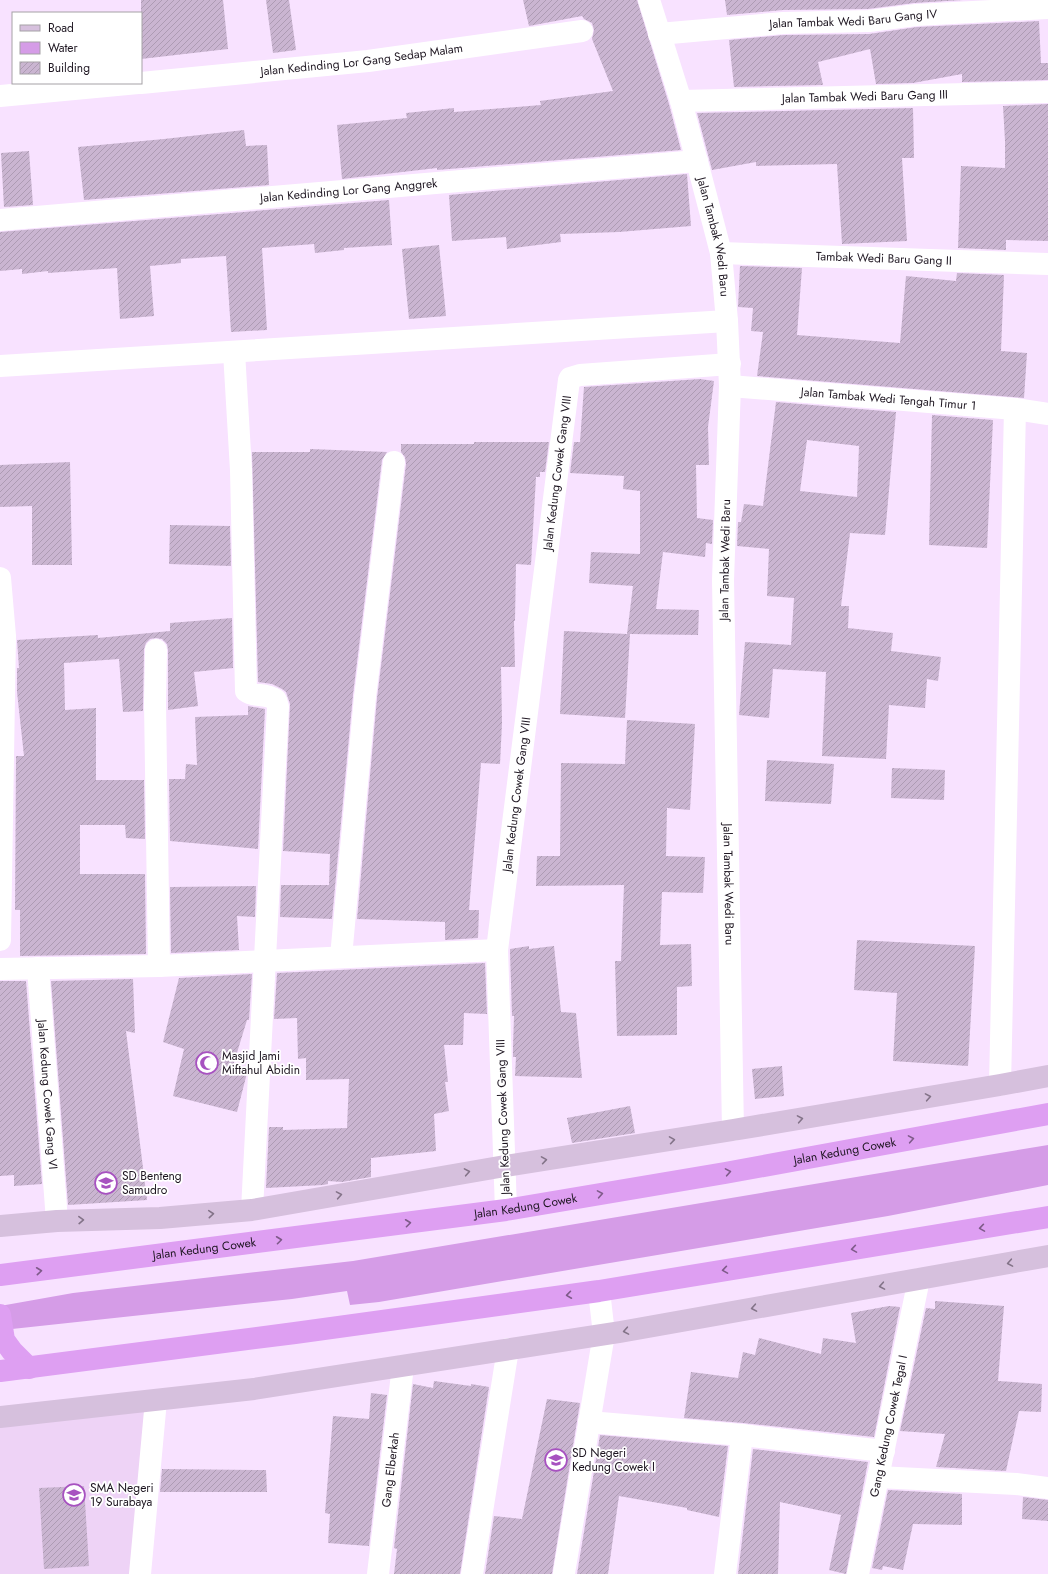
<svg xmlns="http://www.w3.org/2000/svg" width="1048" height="1574" viewBox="0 0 1048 1574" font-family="Jost,sans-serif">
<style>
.built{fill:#eed3f6}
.water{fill:#d59ce7}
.building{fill:url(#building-hatch);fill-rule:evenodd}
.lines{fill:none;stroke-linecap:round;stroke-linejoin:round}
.minor{stroke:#fff;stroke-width:22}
.secondary{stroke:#d6c0dd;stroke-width:22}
.trunk{stroke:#de9ff2;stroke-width:22}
.oneway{stroke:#837388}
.oneway2{stroke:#7e5a89}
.labels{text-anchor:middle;stroke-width:3.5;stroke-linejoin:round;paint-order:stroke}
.street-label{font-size:12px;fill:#1d1520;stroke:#fff}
.poi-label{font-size:12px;fill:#1d1520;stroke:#fff;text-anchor:start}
</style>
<defs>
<pattern id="building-hatch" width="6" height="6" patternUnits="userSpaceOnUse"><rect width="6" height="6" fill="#cab5d1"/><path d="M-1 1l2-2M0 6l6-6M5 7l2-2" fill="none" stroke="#ad9bb3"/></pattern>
</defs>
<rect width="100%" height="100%" fill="#f8e2ff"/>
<path class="built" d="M 156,1400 L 140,1574 L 0,1574 L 0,1417 Z"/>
<path class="water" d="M 1048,1145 L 1048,1185 L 888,1216 L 379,1302 L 350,1305 L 347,1291 L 292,1299 L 12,1329 L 0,1306 L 73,1293 L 353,1261 Z"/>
<g class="building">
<path d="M 141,0 L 223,0 L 228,49 L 141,59 Z"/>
<path d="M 266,0 L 289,0 L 296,50 L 273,53 Z"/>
<path d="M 523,0 L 637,0 L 669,104 L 681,150 L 437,170 L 437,168 L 342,179 L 337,125 L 407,118 L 406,113 L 454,108 L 454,112 L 541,105 L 540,101 L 613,91 L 592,39 L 594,30 L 592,23 L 584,19 L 582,16 L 529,26 Z"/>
<path d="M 725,0 L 963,0 L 914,3 L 868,9 L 783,10 L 727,15 Z"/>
<path d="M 1039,21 L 1041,63 L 1048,63 L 1048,80 L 962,82 L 962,74 L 913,83 L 876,84 L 870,49 L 818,62 L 823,85 L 734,87 L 729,40 L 784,35 L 869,34 L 917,27 Z"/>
<path d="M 1048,104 L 1048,241 L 1006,240 L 1006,250 L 958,248 L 961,166 L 1005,168 L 1005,141 L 1003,106 Z"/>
<path d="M 913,108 L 914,158 L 902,158 L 907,241 L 842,244 L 837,164 L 756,166 L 756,162 L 712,170 L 697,113 Z"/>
<path d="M 244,130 L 246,146 L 267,145 L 269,185 L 84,200 L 78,147 L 164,139 Z"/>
<path d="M 29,151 L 33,205 L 4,207 L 1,153 Z"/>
<path d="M 687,174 L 691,226 L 619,232 L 560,234 L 561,242 L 507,249 L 506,237 L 452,241 L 449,195 Z"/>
<path d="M 389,200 L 392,245 L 344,248 L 344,250 L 315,253 L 314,244 L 262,248 L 267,330 L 231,332 L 226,256 L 181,259 L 181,263 L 150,266 L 154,316 L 120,319 L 117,268 L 48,273 L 48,271 L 22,274 L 22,269 L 0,271 L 0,232 Z"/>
<path d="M 439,245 L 446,316 L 409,319 L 402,249 Z"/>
<path d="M 740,266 L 802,268 L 797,335 L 900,343 L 906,276 L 956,281 L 957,273 L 1004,275 L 1001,351 L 1027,353 L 1024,398 L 757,376 L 763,332 L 751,331 L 753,308 L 738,307 Z"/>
<path d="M 700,379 L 714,381 L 708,427 L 709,465 L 696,465 L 697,518 L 713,520 L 712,544 L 706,543 L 705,557 L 663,552 L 656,609 L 699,610 L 698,635 L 630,634 L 625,718 L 560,714 L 564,631 L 627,634 L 633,586 L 589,583 L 591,552 L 640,554 L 640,491 L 623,489 L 624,476 L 570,473 L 574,442 L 580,442 L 584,387 Z"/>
<path d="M 776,402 L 896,412 L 885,535 L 850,533 L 841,606 L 849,606 L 848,628 L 893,633 L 891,651 L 941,657 L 938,681 L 927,679 L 925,708 L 889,705 L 886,759 L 822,756 L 826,672 L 773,669 L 769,718 L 739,715 L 745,642 L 791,645 L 794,598 L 767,596 L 769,549 L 737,546 L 738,522 L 741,522 L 744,504 L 763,506 ZM 807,440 L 859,446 L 857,497 L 800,491 Z"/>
<path d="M 932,415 L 993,420 L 987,548 L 929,545 Z"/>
<path d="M 474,442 L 549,442 L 545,472 L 540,472 L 540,477 L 536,477 L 531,565 L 516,564 L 515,621 L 514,621 L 515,667 L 501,667 L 502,723 L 500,764 L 481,763 L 469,910 L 479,910 L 478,938 L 445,940 L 445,922 L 357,919 L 377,698 L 406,464 L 405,457 L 401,452 L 401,444 L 474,444 Z"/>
<path d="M 310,449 L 387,452 L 382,460 L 353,695 L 332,919 L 280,917 L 281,885 L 329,885 L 330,854 L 283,851 L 290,704 L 286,692 L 282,689 L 272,684 L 258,682 L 252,452 L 310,452 Z"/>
<path d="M 70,462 L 72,565 L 32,565 L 32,506 L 0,507 L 0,465 Z"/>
<path d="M 170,525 L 230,526 L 231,566 L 169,564 Z"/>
<path d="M 232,618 L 233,668 L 194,672 L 198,706 L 168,710 L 168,650 L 167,644 L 162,639 L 156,638 L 150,639 L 146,643 L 144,649 L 143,711 L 123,712 L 119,659 L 64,663 L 65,710 L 96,708 L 96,780 L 144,780 L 145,839 L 126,838 L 125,825 L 80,825 L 80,874 L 145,874 L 146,954 L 20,956 L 20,910 L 15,910 L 16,756 L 24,756 L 17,692 L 17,668 L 19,668 L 17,640 L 98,635 L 98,638 L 170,631 L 170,623 Z"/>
<path d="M 248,706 L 265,709 L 258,849 L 170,841 L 169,779 L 185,779 L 186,764 L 197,765 L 195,717 L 248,715 Z"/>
<path d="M 627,720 L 695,724 L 690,810 L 667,808 L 666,856 L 705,857 L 703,893 L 662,892 L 660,945 L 691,944 L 692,986 L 677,987 L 677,1035 L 617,1036 L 615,961 L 621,961 L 624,885 L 536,886 L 537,856 L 560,856 L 561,763 L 625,764 Z"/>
<path d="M 767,760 L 834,764 L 831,804 L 765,801 Z"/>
<path d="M 892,768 L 945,770 L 944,800 L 891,798 Z"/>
<path d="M 256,886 L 255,917 L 237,916 L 239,950 L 171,953 L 170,887 Z"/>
<path d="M 857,940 L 975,946 L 968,1066 L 893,1061 L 897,993 L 854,990 Z"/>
<path d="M 529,946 L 529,949 L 554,946 L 561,1012 L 576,1013 L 582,1078 L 515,1076 L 516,1057 L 513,1057 L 513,1047 L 514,1016 L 512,1016 L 510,951 L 510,949 Z"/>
<path d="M 485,963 L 487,1014 L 464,1013 L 463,1045 L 444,1045 L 448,1082 L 445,1082 L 449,1111 L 434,1114 L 436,1151 L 371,1158 L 371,1177 L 342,1182 L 328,1181 L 328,1184 L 323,1185 L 266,1188 L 269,1127 L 283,1127 L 283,1130 L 347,1128 L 349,1079 L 306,1080 L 306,1058 L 298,1059 L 297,1018 L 274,1019 L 277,973 Z"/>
<path d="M 252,974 L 249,1020 L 247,1020 L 232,1069 L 247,1073 L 237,1112 L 173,1096 L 184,1049 L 163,1042 L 179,978 Z"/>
<path d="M 133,979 L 135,1033 L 126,1031 L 147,1200 L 68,1205 L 51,981 Z"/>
<path d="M 0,981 L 26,981 L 42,1184 L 14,1186 L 14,1175 L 0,1176 Z"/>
<path d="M 782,1066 L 784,1096 L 755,1099 L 752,1069 Z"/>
<path d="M 630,1106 L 635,1133 L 572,1143 L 567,1118 Z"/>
<path d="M 935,1301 L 1004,1306 L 998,1381 L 1042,1384 L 1041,1412 L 1019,1411 L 1006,1471 L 936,1467 L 945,1434 L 900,1431 L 926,1308 L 935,1309 Z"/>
<path d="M 889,1306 L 900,1307 L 874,1437 L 743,1423 L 684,1418 L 691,1372 L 738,1378 L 743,1352 L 755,1355 L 759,1338 L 821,1354 L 823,1338 L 856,1343 L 851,1313 Z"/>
<path d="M 434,1381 L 471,1386 L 471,1384 L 489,1387 L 460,1574 L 394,1574 L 397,1549 L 394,1548 L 413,1384 L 433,1388 Z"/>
<path d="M 371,1393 L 387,1395 L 369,1546 L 328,1543 L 330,1514 L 325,1513 L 333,1416 L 369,1419 Z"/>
<path d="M 547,1399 L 580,1403 L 552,1574 L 485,1574 L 494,1516 L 522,1519 Z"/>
<path d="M 600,1435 L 728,1446 L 719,1517 L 687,1510 L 687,1508 L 619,1496 L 608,1574 L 577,1574 Z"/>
<path d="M 753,1449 L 868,1462 L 846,1574 L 829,1570 L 841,1515 L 780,1502 L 778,1574 L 738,1574 Z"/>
<path d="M 162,1469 L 266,1470 L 267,1492 L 160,1492 Z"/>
<path d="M 84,1486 L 89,1566 L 44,1569 L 39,1488 Z"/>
<path d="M 888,1490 L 962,1494 L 962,1525 L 913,1524 L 903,1570 L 883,1566 L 882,1570 L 872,1568 Z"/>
<path d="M 1023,1497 L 1048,1500 L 1048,1521 L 1022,1519 Z"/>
</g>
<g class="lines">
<g class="minor">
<path id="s1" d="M 649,0 L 681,101 L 714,226 L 721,253 L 727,321 L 730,386 L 723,580 L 733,1130"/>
<path id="s2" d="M 659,34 L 783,23 L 869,21 L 916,15 L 1048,8"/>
<path id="s3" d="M 141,83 L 368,61 L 582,31"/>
<path d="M 0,96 L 138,83"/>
<path id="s4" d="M 681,101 L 1048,92"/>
<path id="s5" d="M 0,220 L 697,161"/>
<path id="s6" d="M 721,253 L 1048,264"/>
<path d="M 234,352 L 241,470 L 246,691 C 255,698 264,692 276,700 L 278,707 L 252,1210"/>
<path d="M 0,366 L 727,321"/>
<path id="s7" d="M 730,386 L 1015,409 L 1048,414"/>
<path d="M 0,578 L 5,636 L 0,940"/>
<path d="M 156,650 L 155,703 L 159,966"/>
<path d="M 341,957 L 365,697 L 394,462"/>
<path id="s8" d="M 38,968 L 57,1221"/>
<path d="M 0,969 L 159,966 L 497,950"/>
<path d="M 1000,1085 L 1015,409"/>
<path id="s9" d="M 506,1210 L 497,950 L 569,380 L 570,378 L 580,375 L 730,364"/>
<path d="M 589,1422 L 742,1435 L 884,1451"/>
<path d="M 878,1477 L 1016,1484 L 1048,1488"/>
<path d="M 564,1573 L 604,1334 L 599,1291"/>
<path d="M 140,1574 L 156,1400"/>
<path id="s10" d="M 378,1574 L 403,1366"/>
<path d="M 472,1574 L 508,1349"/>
<path d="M 725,1574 L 742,1435"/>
<path id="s11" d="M 858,1574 L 919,1279"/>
</g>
<g class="secondary">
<path d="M 0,1226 L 57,1221 L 160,1218 L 252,1210 L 505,1166 L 733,1130 L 1000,1085 L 1048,1076"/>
<path d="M 0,1417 L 254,1389 L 620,1332 L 1048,1256"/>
</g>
<g class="trunk">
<path id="s12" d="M 0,1275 L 506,1210 L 725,1173 L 1048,1114"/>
<path d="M 0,1315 L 4,1340 L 12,1351 L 29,1368"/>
<path d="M 0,1371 L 295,1333 L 599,1291 L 1048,1217"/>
</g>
</g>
<defs><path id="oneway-chevron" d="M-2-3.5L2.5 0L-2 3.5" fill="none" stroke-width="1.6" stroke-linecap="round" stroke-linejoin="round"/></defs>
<g class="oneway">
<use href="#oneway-chevron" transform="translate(928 1097) rotate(-10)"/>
<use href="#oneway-chevron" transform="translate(800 1119) rotate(-10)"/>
<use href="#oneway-chevron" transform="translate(672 1140) rotate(-9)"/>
<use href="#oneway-chevron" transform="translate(544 1160) rotate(-9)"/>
<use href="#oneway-chevron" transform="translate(467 1172) rotate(-10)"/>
<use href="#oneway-chevron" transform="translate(339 1195) rotate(-10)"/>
<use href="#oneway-chevron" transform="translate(211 1214) rotate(-5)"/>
<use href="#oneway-chevron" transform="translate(81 1220) rotate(-2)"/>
<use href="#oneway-chevron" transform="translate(1010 1263) rotate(170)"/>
<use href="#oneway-chevron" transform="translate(882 1286) rotate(170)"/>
<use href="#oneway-chevron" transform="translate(754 1308) rotate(170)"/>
<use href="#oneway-chevron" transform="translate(626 1331) rotate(170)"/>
</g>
<g class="oneway2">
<use href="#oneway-chevron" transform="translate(911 1139) rotate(-10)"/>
<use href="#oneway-chevron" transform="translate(728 1172) rotate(-10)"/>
<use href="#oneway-chevron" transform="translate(600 1194) rotate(-10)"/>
<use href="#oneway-chevron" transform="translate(408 1223) rotate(-7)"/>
<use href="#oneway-chevron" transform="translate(982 1228) rotate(171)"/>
<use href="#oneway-chevron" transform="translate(279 1240) rotate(-7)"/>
<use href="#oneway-chevron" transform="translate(854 1249) rotate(171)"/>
<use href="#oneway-chevron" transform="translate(725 1270) rotate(171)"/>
<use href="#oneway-chevron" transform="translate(39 1271) rotate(-6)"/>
<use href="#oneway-chevron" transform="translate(569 1295) rotate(172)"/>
</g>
<defs>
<g id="mosque-ring" transform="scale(1.15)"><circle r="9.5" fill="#fff" stroke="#a752c0" stroke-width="1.5"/><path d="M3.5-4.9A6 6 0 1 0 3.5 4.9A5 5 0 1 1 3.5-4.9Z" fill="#a752c0"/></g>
<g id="school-ring" transform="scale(1.15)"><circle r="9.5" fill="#fff" stroke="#a752c0" stroke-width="1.5"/><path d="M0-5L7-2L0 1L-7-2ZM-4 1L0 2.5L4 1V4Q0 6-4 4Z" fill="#a752c0"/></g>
</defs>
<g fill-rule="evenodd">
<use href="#mosque-ring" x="207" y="1063"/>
<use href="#school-ring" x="106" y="1183"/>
<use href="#school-ring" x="556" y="1460"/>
<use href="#school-ring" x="74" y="1495"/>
</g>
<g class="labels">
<g class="street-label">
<text dy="4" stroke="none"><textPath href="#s2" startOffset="195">Jalan Tambak Wedi Baru Gang IV</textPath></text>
<text dy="4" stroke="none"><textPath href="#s3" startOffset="222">Jalan Kedinding Lor Gang Sedap Malam</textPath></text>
<text dy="4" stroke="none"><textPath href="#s4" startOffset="184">Jalan Tambak Wedi Baru Gang III</textPath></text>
<text dy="4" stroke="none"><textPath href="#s5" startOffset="350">Jalan Kedinding Lor Gang Anggrek</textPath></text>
<text dy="4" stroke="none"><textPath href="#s1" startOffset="246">Jalan Tambak Wedi Baru</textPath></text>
<text dy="4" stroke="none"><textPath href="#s6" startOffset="163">Tambak Wedi Baru Gang II</textPath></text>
<text dy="4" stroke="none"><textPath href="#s7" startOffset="159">Jalan Tambak Wedi Tengah Timur 1</textPath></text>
<text dy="4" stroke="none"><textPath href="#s9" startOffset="741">Jalan Kedung Cowek Gang VIII</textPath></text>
<text transform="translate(725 560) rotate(-89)" y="4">Jalan Tambak Wedi Baru</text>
<text dy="4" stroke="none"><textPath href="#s9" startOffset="417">Jalan Kedung Cowek Gang VIII</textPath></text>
<text dy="4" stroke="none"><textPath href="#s1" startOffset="895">Jalan Tambak Wedi Baru</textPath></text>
<text dy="4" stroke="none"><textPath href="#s8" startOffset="127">Jalan Kedung Cowek Gang VI</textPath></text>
<text transform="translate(503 1117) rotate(-92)" y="4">Jalan Kedung Cowek Gang VIII</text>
<text dy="4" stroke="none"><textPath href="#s12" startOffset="854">Jalan Kedung Cowek</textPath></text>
<text dy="4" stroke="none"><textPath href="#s12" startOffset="530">Jalan Kedung Cowek</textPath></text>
<text dy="4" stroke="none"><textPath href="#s12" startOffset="206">Jalan Kedung Cowek</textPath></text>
<text dy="4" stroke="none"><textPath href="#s11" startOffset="151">Gang Kedung Cowek Tegal I</textPath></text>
<text dy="4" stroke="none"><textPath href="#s10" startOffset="105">Gang Elberkah</textPath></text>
</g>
<g class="poi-label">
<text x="222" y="1060">Masjid Jami<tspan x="222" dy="14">Miftahul Abidin</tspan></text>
<text x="122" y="1180">SD Benteng<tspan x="122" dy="14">Samudro</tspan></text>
<text x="572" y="1457">SD Negeri<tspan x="572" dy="14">Kedung Cowek I</tspan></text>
<text x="90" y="1492">SMA Negeri<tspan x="90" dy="14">19 Surabaya</tspan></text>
</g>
</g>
<rect x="12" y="12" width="130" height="72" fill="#ffffff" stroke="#a5a1a6"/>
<rect x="20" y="25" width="20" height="6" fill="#d6c0dd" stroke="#a5a1a6"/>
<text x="48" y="32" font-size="12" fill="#1d1520">Road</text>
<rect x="20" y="42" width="20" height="12" fill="#d59ce7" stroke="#a5a1a6"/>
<text x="48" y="52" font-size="12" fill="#1d1520">Water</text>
<rect x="20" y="62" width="20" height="12" fill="url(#building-hatch)" stroke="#a5a1a6"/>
<text x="48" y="72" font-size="12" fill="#1d1520">Building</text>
</svg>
